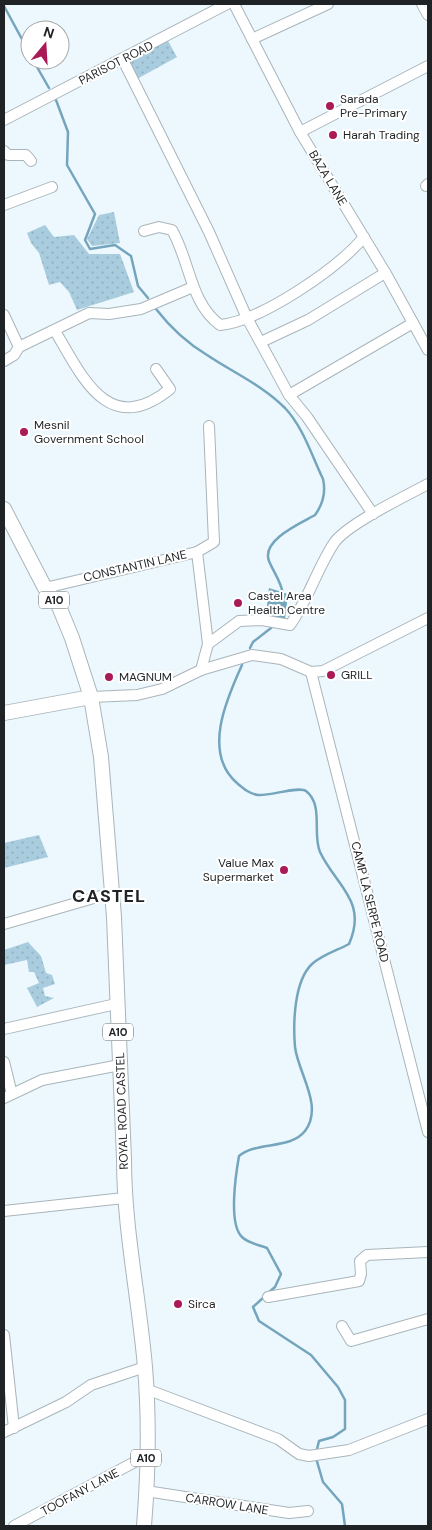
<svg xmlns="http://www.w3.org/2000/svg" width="432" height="1530" viewBox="0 0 432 1530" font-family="'DM Sans',sans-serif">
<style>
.grass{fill:url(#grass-dots)}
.water{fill:#74a5bd}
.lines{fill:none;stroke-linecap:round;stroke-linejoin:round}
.stream{stroke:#74a5bd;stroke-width:2.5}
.minor-casing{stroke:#a9b5ba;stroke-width:12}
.major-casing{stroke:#a9b5ba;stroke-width:16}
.minor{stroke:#fff;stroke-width:10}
.major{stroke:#fff;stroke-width:14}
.poi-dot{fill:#aa1a56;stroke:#fff;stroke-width:2}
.labels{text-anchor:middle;stroke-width:4;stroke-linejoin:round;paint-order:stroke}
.shield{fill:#fff;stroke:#626566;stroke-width:1}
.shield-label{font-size:11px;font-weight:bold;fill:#1f2325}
.street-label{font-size:12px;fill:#1f2325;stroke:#fff}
.poi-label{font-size:12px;fill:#1f2325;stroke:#fff;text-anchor:start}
.district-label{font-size:18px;font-weight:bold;letter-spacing:1px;fill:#1f2325;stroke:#fff}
</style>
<defs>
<pattern id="grass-dots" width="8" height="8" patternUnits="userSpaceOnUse" patternTransform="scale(1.25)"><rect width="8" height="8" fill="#a9cdde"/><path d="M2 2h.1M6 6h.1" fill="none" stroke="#91b0be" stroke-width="1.8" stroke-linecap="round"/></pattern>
</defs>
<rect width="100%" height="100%" fill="#ecf8fe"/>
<g class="grass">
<path d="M 168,41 L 177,57 L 137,79 L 126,60 Z"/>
<path d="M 114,212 L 120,243 L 92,246 L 87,239 L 99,215 Z"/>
<path d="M 45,225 L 54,237 L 74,235 L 89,254 L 120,254 L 134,292 L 77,310 L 69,292 L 60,282 L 49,285 L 39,253 L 31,243 L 27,233 Z"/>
<path d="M 39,835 L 48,857 L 4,868 L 4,843 Z"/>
<path d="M 28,942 L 41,956 L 46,973 L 52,975 L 55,984 L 43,988 L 45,996 L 54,998 L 37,1007 L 27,988 L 39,983 L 34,972 L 29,972 L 27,960 L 4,965 L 4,950 Z"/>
</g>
<path class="water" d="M 269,588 L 288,594 L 285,619 L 266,615 Z"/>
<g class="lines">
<g class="stream">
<path d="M 4,6 L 30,54"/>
<path d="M 33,60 L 49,88"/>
<path d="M 56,100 L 68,132 L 67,165 L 95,214 L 85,240 L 90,249 L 115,245 L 131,256 L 138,286 L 148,298"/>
<path d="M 156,309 C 170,327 187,343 207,355 C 234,373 262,385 285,408 C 303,427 312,456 323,479 C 326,492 323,504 315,515 C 301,523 261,540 269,561 C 274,573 281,581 283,594"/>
<path d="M 250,648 L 253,642 L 271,628"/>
<path d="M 242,665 C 226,700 202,754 238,784 C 244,789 250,794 258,795 C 270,796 299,786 306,791 C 324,805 312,834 320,852 C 336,886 368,901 349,944 C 338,950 322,955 312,964 C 294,981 293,1023 295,1047 C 298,1073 324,1106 305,1131 C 290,1150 257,1141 239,1156 C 236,1173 228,1224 242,1237 C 248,1243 259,1245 267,1248 L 281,1274 L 275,1287 L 268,1293"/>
<path d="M 264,1297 L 253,1307 L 259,1321 L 311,1355 L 338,1387 L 345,1400 L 345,1429 L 333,1437 L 319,1441 L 316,1453"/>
<path d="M 316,1458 L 323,1482 L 342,1504 L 345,1526"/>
</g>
<g class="minor-casing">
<g id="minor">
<path d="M 234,4 L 300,132 L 385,272 L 428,350"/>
<path d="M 422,4 L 428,15"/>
<path d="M 252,39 L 328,4"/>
<path d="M 123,60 L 209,232 L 247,318 L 289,395 L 307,417 L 373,514"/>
<path d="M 4,120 L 227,4"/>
<path d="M 300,132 L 428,66"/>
<path d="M 4,151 L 8,155 L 26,155 L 31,161"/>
<path d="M 426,186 L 428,184"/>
<path d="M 4,205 L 52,187"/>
<path d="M 144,231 L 159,227 L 172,230 C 190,261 190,303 220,325 C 261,321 337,269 364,237"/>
<path d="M 4,315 L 19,347"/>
<path d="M 55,331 C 82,376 108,439 170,389 L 156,369"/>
<path d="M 261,342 L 308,320 L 385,273"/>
<path d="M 4,361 L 14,355 L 19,347 L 89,313 L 109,314 L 141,309 L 193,287"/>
<path d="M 289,395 L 413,323"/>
<path d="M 45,588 L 197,552"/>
<path d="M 208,644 L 197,552 L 214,542 L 209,426"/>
<path d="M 201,670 L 208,644 L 239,621 L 262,620 L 290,625 C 308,600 317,569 334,543 C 347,524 406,496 428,484"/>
<path d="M 311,672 L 428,1132"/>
<path d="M 91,697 L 137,695 L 162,689 L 201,670 L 252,655 L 281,659 L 311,672 L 323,671 L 428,618"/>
<path d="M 4,924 L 111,893"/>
<path d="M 4,1029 L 116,1004"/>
<path d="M 4,1062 L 12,1094"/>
<path d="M 4,1098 L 42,1080 L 120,1065"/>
<path d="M 4,1211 L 124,1198"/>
<path d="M 268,1297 L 359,1281 L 361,1274 L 360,1261 L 367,1255 L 428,1252"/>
<path d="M 342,1326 L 351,1341 L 428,1319"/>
<path d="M 4,1335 L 14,1428"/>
<path d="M 146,1389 L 278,1439 L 299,1454 L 309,1456 L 349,1450 L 428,1419"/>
<path d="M 4,1432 L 66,1402 L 91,1385 L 145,1367"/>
<path d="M 146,1491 L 289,1513 L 308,1511"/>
<path d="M 14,1526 L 146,1456"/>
</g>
</g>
<g class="major-casing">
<g id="major">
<path d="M 4,509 L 45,588 L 58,604 L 72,638 L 91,697 L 101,757 L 114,917 L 124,1159 C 124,1229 139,1297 145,1367 C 149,1416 148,1477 144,1526"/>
<path d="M 4,713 L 91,697"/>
</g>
</g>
<use href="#minor" class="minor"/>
<use href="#major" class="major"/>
</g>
<g class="poi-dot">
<circle cx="330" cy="106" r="5"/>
<circle cx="333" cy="135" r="5"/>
<circle cx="24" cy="432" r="5"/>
<circle cx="238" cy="603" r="5"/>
<circle cx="331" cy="675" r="5"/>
<circle cx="109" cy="677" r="5"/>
<circle cx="284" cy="870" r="5"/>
<circle cx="178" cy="1304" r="5"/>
</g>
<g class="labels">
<g class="shield">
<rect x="39" y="591.5" width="30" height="17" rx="4"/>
<rect x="103" y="1023.5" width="30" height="17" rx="4"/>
<rect x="131" y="1449.5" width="30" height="17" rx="4"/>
</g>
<g class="shield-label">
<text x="54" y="604">A10</text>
<text x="118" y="1036">A10</text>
<text x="146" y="1462">A10</text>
</g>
<g class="street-label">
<text transform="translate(116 63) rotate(-27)" y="4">PARISOT ROAD</text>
<text transform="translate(328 178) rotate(59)" y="4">BAZA LANE</text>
<text transform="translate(135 566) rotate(-13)" y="4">CONSTANTIN LANE</text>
<text transform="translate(370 902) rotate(76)" y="4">CAMP LA SERPE ROAD</text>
<text transform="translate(122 1111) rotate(-92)" y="4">ROYAL ROAD CASTEL</text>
<text transform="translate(80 1492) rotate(-28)" y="4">TOOFANY LANE</text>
<text transform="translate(227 1504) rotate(9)" y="4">CARROW LANE</text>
</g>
<g class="poi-label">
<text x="340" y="103">Sarada<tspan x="340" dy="14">Pre-Primary</tspan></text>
<text x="343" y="139">Harah Trading</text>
<text x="34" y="429">Mesnil<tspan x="34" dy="14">Government School</tspan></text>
<text x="248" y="600">Castel Area<tspan x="248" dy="14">Health Centre</tspan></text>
<text x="341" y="679">GRILL</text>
<text x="119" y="681">MAGNUM</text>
<text x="274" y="867" text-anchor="end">Value Max<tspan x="274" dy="14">Supermarket</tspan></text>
<text x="188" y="1308">Sirca</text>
</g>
<g class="district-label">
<text x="109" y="902">CASTEL</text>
</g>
</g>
<rect width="432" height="1530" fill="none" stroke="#1f2325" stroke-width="10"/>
<g transform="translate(45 45) rotate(18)"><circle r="24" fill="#ffffff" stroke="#a5a7a8"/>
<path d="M0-4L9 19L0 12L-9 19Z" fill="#aa1a56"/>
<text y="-8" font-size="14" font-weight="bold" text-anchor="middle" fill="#1f2325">N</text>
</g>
</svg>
